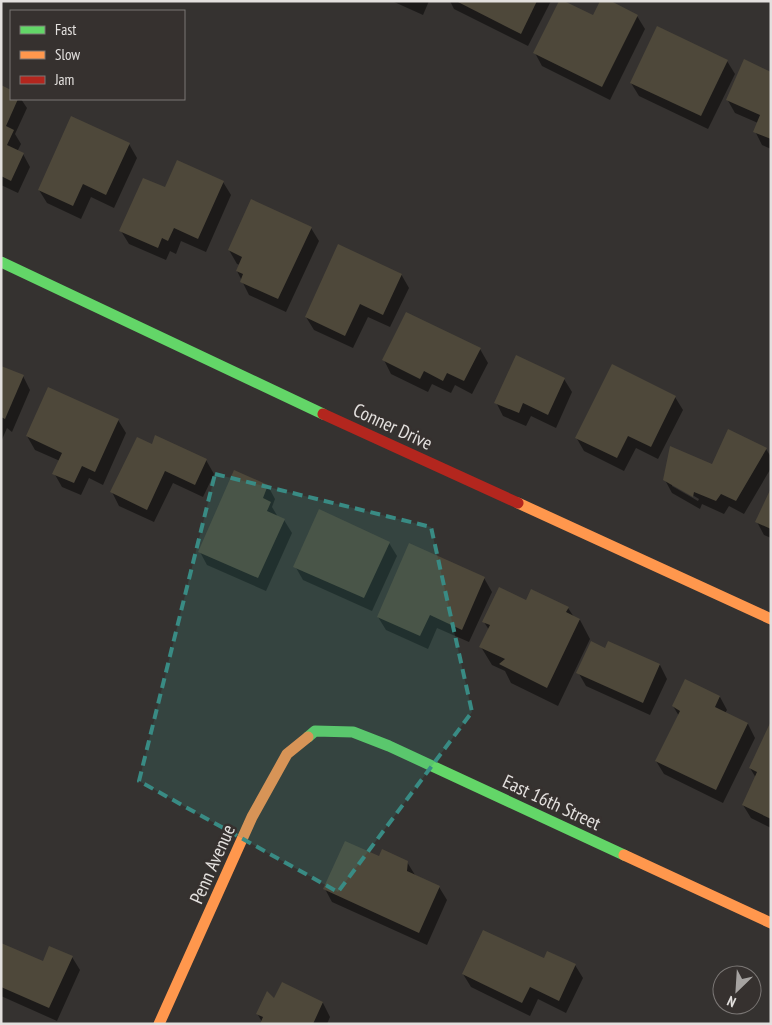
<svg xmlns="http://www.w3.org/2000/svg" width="772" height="1025" viewBox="0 0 772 1025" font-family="'PT Sans Narrow',sans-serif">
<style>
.shadow{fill:#0007;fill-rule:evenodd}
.building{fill:#4e483a}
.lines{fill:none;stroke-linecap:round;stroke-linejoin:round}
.fast{stroke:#63d668;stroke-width:11}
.slow{stroke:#ff974d;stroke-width:11}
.jam{stroke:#b3261e;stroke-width:11}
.marked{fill:#398b84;fill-opacity:0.2;stroke:#398b84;stroke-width:4;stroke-dasharray:10 6;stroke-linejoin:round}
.labels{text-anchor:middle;stroke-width:5;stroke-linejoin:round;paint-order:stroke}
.street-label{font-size:19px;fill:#e3e0de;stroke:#36312f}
</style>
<rect width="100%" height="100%" fill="#353230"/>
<g class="shadow">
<path d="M 392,1 L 429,1 L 423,15 Z"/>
<path d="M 450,1 L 551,1 L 528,46 L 454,9 Z"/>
<path d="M 637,16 L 645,29 L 610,100 L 542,66 L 535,53 Z"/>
<path d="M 727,61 L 735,74 L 708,129 L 639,96 L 631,83 Z"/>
<path d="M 771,73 L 771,149 L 762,145 L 755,131 L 758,123 L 735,113 L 727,99 Z"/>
<path d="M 1,87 L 11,91 L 11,99 L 21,99 L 27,108 L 15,134 L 21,144 L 17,152 L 23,154 L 30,167 L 18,193 L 1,185 Z"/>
<path d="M 129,144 L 137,158 L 114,208 L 91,197 L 81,219 L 47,203 L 39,190 Z"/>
<path d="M 223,182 L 231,195 L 206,252 L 181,241 L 176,254 L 170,251 L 166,260 L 129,244 L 121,231 L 165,188 Z"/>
<path d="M 311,228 L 319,241 L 286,312 L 249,295 L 237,271 L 240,265 L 237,264 L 229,250 Z"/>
<path d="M 401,274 L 409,288 L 390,327 L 368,317 L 353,348 L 314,330 L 306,317 Z"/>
<path d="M 480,349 L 488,363 L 472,394 L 455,385 L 451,393 L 432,384 L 428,392 L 391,374 L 384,360 Z"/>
<path d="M 1,367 L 23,376 L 30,390 L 12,432 L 7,428 L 1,442 Z"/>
<path d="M 564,379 L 572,392 L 556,428 L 531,416 L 526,426 L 503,416 L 496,402 Z"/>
<path d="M 675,397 L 683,410 L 658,459 L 636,448 L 624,471 L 584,451 L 576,437 Z"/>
<path d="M 118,420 L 126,433 L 103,485 L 89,478 L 81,495 L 62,487 L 54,473 L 60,461 L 35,450 L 27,436 Z"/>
<path d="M 152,445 L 206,460 L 214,474 L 203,497 L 173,483 L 154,522 L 119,506 L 112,492 Z"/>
<path d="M 766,449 L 771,457 L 771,468 L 744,514 L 729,506 L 724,514 L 702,504 L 700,509 L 672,493 L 665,480 ZM 672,483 L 699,499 L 698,501 L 672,486 Z"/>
<path d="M 268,486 L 275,499 L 272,507 L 278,517 L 284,520 L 292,533 L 266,591 L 207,565 L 200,552 Z"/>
<path d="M 771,491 L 771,538 L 764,535 L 757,522 Z"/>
<path d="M 389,543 L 397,556 L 372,611 L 303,580 L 295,566 Z"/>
<path d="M 484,578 L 492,592 L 469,642 L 437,628 L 428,649 L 386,630 L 378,617 Z"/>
<path d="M 532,590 L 568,608 L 574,617 L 580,620 L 590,639 L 558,706 L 511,683 L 505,671 L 492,665 L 481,647 L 489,630 L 484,622 L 526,601 Z"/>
<path d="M 608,643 L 660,665 L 667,679 L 650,715 L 586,686 L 578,672 L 605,649 Z"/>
<path d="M 720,697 L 727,710 L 725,713 L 748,724 L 755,738 L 723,803 L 664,774 L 656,761 L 679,716 L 673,706 Z"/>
<path d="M 771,724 L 771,828 L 751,818 L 743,805 L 756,778 L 750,768 Z"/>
<path d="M 379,858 L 407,862 L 415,875 L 439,887 L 447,900 L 427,945 L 332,902 L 325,889 Z"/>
<path d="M 1,944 L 43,962 L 72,957 L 80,970 L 57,1021 L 1,996 Z"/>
<path d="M 544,960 L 575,965 L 583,978 L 566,1013 L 538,999 L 530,1016 L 471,987 L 463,974 Z"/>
<path d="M 282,983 L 323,1003 L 330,1017 L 327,1024 L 261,1024 L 262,1022 L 257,1013 L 274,1000 Z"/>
</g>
<g class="building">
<path d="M 456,1 L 537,1 L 521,34 Z"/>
<path d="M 559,1 L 564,1 L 593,15 L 600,1 L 611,1 L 638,15 L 602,87 L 533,53 Z"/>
<path d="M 657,26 L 728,60 L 701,116 L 630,83 Z"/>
<path d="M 744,59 L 771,72 L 771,139 L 753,132 L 760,115 L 726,100 Z"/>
<path d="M 1,85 L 11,90 L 11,99 L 18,99 L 6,126 L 14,130 L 7,145 L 24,153 L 11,181 L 1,176 Z"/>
<path d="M 71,116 L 130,143 L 106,195 L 83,184 L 73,206 L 38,190 Z"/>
<path d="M 177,160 L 224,181 L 198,239 L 174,228 L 168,241 L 162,238 L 158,248 L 119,231 L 143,178 L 165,187 Z"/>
<path d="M 251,199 L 312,227 L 278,299 L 240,282 L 243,274 L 236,271 L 242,257 L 228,250 Z"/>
<path d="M 338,244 L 402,274 L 383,315 L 360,304 L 345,336 L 305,317 Z"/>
<path d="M 406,312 L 481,348 L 464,381 L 447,373 L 443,381 L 424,371 L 420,379 L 382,360 Z"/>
<path d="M 516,355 L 565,378 L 548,415 L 523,403 L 519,413 L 494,403 Z"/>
<path d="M 612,364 L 676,396 L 651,447 L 628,436 L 617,458 L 575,438 Z"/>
<path d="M 1,366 L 24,375 L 5,419 L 1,417 Z"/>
<path d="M 48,387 L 119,419 L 95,472 L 82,466 L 74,483 L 52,474 L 62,453 L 26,436 Z"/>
<path d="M 728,429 L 767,448 L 736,501 L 721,494 L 716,501 L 694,492 L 693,497 L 663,480 L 670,446 L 712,464 Z"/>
<path d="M 155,435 L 207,459 L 195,485 L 165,471 L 147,510 L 110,492 L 137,437 L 152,444 Z"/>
<path d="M 234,470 L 268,485 L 263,498 L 271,502 L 267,511 L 285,519 L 258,578 L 198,552 Z"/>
<path d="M 771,488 L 771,529 L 755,522 Z"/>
<path d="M 319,509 L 390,542 L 364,598 L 293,567 Z"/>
<path d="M 409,543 L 485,577 L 462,630 L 430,615 L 420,636 L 377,617 Z"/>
<path d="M 499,587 L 526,600 L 531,589 L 569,607 L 566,612 L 580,619 L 547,688 L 499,664 L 505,659 L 479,647 L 490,625 L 482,622 Z"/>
<path d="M 591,641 L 605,648 L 608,641 L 660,664 L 643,703 L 576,673 Z"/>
<path d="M 685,679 L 720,696 L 715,707 L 748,723 L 716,790 L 655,761 L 680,711 L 672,706 Z"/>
<path d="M 771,721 L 771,819 L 742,805 L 757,772 L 749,768 Z"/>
<path d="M 345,841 L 379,856 L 382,849 L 408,861 L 407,871 L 440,886 L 419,933 L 323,889 Z"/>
<path d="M 483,930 L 544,958 L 547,951 L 576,964 L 559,1001 L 530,987 L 522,1003 L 462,974 Z"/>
<path d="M 1,943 L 43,961 L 49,946 L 73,956 L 49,1008 L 1,987 Z"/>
<path d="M 282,982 L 323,1002 L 313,1024 L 260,1024 L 263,1017 L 256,1014 L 267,991 L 274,998 Z"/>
</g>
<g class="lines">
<g class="fast">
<path d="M 1,262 L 323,414"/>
<path d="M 308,737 L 315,731 L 353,732 L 389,746 L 624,855"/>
</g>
<g class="slow">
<path d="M 518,503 L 771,619"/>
<path d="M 624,855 L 771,923"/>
<path d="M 159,1024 L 252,817 L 287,754 L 308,737"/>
</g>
<path class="jam" d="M 323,414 L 518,503"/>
</g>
<path class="marked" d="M 215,474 L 431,527 L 472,712 L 338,892 L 139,781 Z"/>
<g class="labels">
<g class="street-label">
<text transform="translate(393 426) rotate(25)" y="7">Conner Drive</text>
<text transform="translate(552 802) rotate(25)" y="7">East 16th Street</text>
<text transform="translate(212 864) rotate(-66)" y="7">Penn Avenue</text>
</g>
</g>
<rect width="772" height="1025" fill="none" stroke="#e3e0de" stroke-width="5"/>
<rect x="10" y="10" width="175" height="90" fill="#36312f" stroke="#7b7775"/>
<rect x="20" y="26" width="25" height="8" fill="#63d668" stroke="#7b7775"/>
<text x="55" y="35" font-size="15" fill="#e3e0de">Fast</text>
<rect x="20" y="51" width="25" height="8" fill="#ff974d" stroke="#7b7775"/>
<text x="55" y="60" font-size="15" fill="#e3e0de">Slow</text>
<rect x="20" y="76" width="25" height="8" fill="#b3261e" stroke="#7b7775"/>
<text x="55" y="85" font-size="15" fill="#e3e0de">Jam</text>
<g transform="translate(737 990) rotate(205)"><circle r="24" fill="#36312f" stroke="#7b7775"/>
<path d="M0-4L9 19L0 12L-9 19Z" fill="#a6a3a1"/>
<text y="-8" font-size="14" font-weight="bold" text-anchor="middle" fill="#e3e0de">N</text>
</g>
</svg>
